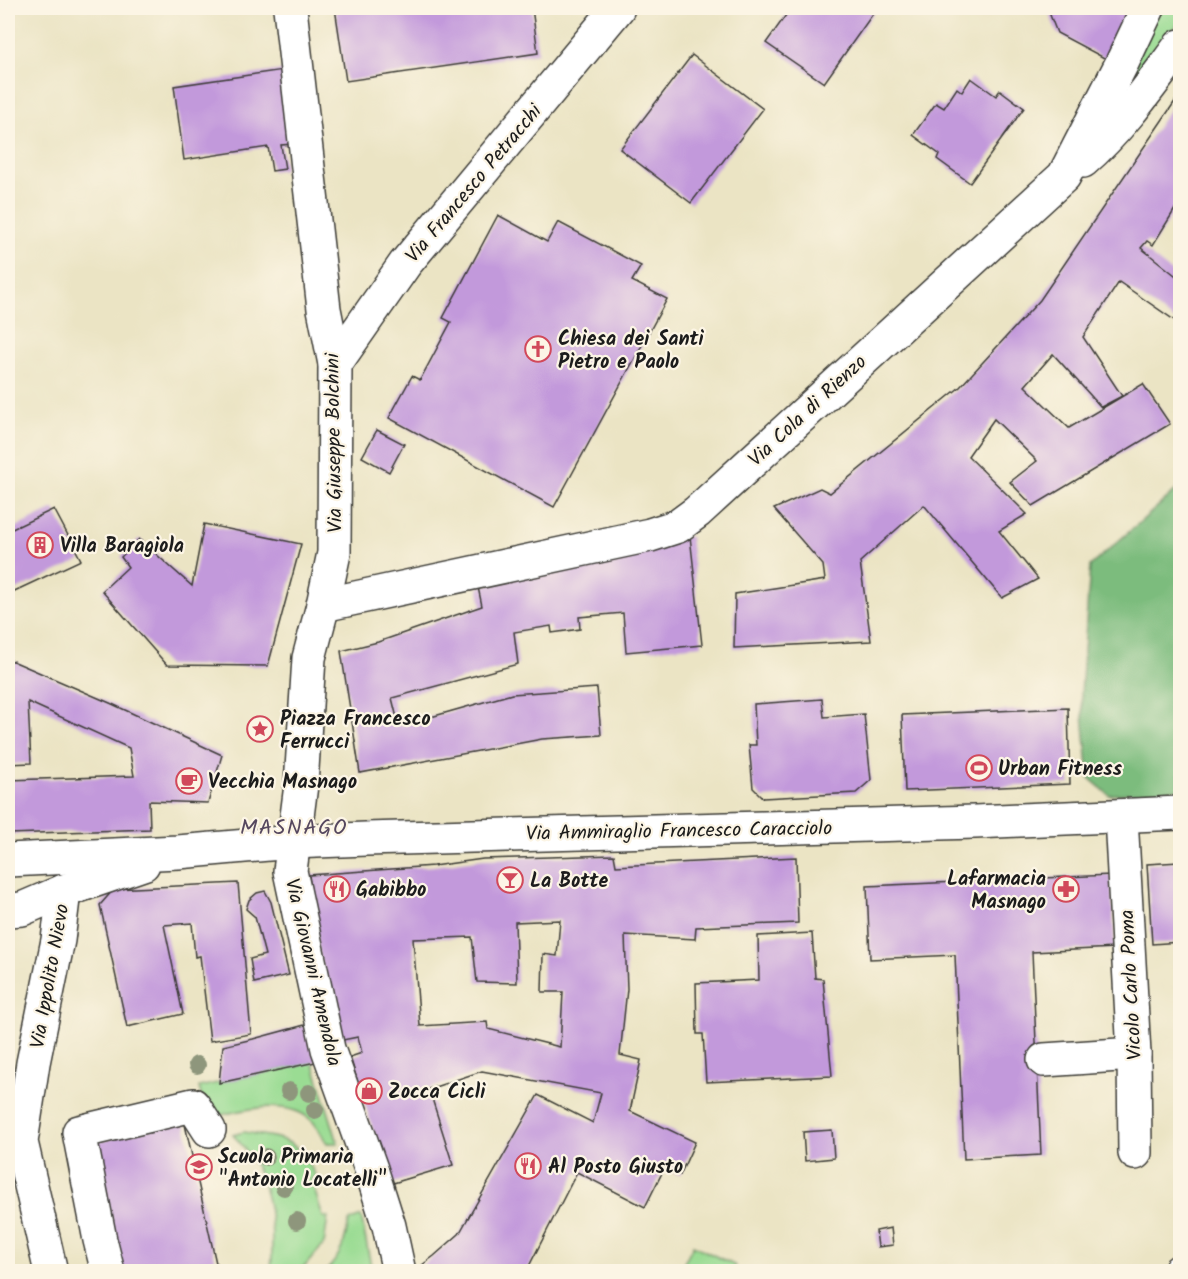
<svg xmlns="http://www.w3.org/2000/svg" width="1188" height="1279" viewBox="0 0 1188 1279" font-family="Kalam,sans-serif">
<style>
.green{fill:#9adc93;stroke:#5b7c58;stroke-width:1.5}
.forest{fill:#7bbc7d;stroke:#4c6c4c;stroke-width:1.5}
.building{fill:#c299db;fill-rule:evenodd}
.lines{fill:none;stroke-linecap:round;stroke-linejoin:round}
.minor-casing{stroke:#3b3a35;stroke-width:36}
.major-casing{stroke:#3b3a35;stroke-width:36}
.minor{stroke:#fff;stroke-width:33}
.major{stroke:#fff;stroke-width:33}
.tree{fill:#8e967b}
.labels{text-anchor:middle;stroke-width:4.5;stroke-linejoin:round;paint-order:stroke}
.street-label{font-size:20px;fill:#1c1c1c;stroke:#fcf5e5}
.poi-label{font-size:20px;font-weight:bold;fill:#1c1c1c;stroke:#fcf5e5;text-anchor:start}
.quarter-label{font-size:22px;letter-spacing:1.5px;fill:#56485f;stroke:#fcf5e5}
</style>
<rect width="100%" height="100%" fill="#fcf5e5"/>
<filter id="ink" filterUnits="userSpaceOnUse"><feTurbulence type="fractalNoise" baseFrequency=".0167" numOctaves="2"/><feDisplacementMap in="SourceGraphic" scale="12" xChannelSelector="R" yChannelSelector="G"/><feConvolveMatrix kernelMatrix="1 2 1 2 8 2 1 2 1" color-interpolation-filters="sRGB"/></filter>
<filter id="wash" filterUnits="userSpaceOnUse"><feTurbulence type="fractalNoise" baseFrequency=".008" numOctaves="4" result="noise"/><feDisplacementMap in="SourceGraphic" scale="24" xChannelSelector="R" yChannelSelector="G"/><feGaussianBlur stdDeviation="1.35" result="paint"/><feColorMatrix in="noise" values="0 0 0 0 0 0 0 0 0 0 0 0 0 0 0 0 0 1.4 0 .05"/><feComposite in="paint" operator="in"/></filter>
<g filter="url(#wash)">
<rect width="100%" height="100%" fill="#ebe4c4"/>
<g class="green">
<path d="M 1159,8 L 1180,8 L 1180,21 L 1101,122 Z"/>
<path d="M 313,1062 L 338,1143 L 327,1143 C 322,1136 317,1125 311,1120 C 284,1096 238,1112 207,1118 L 199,1087 Z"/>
<path d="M 244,1132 C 286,1139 295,1137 316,1176 L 311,1179 L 323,1217 L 328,1217 L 324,1244 L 306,1265 L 298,1271 L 271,1271 C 275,1221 270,1173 233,1135 Z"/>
<path d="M 361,1216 L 372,1271 L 326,1271 C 341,1256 345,1242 349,1221 Z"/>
<path d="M 693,1245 L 736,1266 L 733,1271 L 680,1271 Z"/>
</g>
<path class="forest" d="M 1180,487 L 1180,789 L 1109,795 L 1089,778 L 1081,694 L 1090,566 Z"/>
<g id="blocks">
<g class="building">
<path d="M 335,8 L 532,8 L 538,53 L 346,81 Z"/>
<path d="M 791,8 L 877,8 L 824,83 L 766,43 Z"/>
<path d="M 1051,8 L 1132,8 L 1106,59 L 1057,33 L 1050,15 Z"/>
<path d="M 692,55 L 763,109 L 691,203 L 620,149 Z"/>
<path d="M 283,70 L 294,144 L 281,145 L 285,169 L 272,171 L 268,147 L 184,160 L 174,86 Z"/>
<path d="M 971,78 L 996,96 L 1000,90 L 1024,108 L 970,183 L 937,159 L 939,154 L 913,135 L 936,103 L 944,108 L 957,88 L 962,92 Z"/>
<path d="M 1180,94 L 1180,201 L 1153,245 L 1147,241 L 1141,248 L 1180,279 L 1180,324 L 1119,282 L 1083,337 L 1122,396 L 1101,407 L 1053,354 L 1025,386 L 1069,428 L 1143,384 L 1170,424 L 1033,506 L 1010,482 L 1037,461 L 994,419 L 968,456 L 1027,514 L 999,531 L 1038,579 L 1002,598 L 924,505 L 860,562 L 871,641 L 734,648 L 735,594 L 825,580 L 823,565 L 774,509 L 820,488 L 830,493 L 960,387 L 1040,300 Z"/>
<path d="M 498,215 L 547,242 L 558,222 L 641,266 L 632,281 L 667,299 L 554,507 L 389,418 L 412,376 L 420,380 L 451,322 L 443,318 Z"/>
<path d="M 377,430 L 404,444 L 389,472 L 362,457 Z"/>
<path d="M 54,509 L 81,560 L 8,594 L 8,531 Z"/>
<path d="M 204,524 L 301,544 L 268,666 L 167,665 L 102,591 L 128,567 L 121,557 L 139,539 L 192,586 Z"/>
<path d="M 690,536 L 702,645 L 626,652 L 623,613 L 579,617 L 580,629 L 552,633 L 551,626 L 514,632 L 518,664 L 392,698 L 399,726 L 512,694 L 597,688 L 601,735 L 542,739 L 360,773 L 341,651 L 378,642 L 482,606 L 478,587 Z"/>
<path d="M 8,659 L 110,703 L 222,755 L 208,803 L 149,801 L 150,829 L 9,834 L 8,780 L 134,776 L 129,748 L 28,702 L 31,763 L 8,764 Z"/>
<path d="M 822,699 L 824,717 L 864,714 L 871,780 L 856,793 L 763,798 L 753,788 L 749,745 L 756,745 L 754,704 Z"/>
<path d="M 1068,708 L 1070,784 L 905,791 L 902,715 Z"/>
<path d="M 614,855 L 616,866 L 796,857 L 798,923 L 696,927 L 695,939 L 625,935 L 627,989 L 620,1055 L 641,1060 L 630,1111 L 695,1142 L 680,1175 L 664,1169 L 645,1207 L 577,1172 L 526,1272 L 413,1272 L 434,1256 L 459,1234 L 538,1095 L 593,1123 L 601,1093 L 482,1071 L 429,1089 L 453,1165 L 390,1184 L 350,1057 L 362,1053 L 358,1037 L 343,1040 L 319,954 L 309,875 L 433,866 L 483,859 ZM 560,920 L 557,956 L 543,954 L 542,992 L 563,992 L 560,1047 L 488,1029 L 487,1022 L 420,1026 L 413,939 L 472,937 L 477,982 L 517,983 L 515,922 Z"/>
<path d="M 1179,862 L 1180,942 L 1152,944 L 1147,864 Z"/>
<path d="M 1111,875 L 1115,948 L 1032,952 L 1041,1155 L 964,1159 L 955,955 L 870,959 L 867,886 Z"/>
<path d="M 238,883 L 251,1034 L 210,1041 L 200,956 L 195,957 L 192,923 L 164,925 L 183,1014 L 127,1027 L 100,905 L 114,889 Z"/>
<path d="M 265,891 L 271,902 L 289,975 L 254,983 L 250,959 L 265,955 L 255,917 L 246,909 L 249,900 L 257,893 Z"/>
<path d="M 812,933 L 815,978 L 823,979 L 832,1076 L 706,1082 L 703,1034 L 697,1034 L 696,983 L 759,980 L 758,936 Z"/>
<path d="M 316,1022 L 325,1060 L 219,1083 L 223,1046 L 253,1039 Z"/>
<path d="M 184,1120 L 218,1272 L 120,1272 L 90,1144 Z"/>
<path d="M 832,1130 L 834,1158 L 805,1161 L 803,1132 Z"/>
<path d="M 891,1228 L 893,1245 L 878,1247 L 876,1231 Z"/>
</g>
</g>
</g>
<g filter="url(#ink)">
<use href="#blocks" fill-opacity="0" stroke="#3b3a35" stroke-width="1.5"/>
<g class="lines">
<g class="minor-casing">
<g id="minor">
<path d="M 290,8 L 324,309 L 335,364 L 334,553 L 323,605 L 309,658 L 301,785 L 290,871 L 328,1049 L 371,1169 L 389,1226 L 399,1272"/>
<path d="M 1083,161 C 1121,128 1150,86 1180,46"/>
<path d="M 335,364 L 405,264 L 618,8"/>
<path d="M 323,605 L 650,535 L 678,526 L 697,512 L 1064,176 L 1122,63 L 1148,8"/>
<path d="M 1121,817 L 1134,1054 L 1135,1153"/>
<path d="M 1044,1060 L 1134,1054"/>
<path d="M 51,1272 L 21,1142 L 33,1063 L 58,940 L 64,891"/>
<path d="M 108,1272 L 100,1240 L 79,1132 L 193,1105 L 209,1130"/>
<path d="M 1180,1272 L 1180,1271"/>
</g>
</g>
<g class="major-casing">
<g id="major">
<path d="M 8,860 L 178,852 L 292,842 L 366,839 L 975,822 L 1180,813"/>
<path d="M 8,910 L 22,909 L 64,891 L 143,864"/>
</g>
</g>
<use href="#minor" class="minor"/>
<use href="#major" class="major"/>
</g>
<g class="tree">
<circle cx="197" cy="1065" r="9"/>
<circle cx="289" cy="1091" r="9"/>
<circle cx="309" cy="1093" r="9"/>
<circle cx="315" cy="1110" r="9"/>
<circle cx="266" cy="1157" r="9"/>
<circle cx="284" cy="1187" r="9"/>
<circle cx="297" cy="1221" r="9"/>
</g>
</g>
<defs>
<g id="church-ring" transform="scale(1.35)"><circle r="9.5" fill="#fcf5e5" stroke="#d1495b" stroke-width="1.5"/><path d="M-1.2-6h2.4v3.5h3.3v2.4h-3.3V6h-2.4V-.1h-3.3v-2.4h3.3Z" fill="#d1495b"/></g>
<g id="building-ring" transform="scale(1.35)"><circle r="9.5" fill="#fcf5e5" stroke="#d1495b" stroke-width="1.5"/><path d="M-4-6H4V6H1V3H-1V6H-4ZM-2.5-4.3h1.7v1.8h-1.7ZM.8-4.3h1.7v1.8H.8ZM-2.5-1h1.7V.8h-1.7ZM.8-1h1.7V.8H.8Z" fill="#d1495b"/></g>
<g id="sight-ring" transform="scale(1.35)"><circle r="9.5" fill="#fcf5e5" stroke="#d1495b" stroke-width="1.5"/><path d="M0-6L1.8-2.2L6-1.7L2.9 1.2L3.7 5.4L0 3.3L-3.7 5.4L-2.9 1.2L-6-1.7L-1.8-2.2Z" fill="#d1495b"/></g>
<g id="stadium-ring" transform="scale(1.35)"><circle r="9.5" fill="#fcf5e5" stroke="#d1495b" stroke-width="1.5"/><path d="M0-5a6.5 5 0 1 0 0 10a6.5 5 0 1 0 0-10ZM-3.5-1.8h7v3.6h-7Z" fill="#d1495b"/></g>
<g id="cafe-ring" transform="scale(1.35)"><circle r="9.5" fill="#fcf5e5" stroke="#d1495b" stroke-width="1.5"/><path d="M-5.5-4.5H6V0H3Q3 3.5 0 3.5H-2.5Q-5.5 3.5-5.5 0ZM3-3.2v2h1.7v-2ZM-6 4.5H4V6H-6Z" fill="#d1495b"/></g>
<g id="bar-ring" transform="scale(1.35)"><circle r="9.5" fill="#fcf5e5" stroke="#d1495b" stroke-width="1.5"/><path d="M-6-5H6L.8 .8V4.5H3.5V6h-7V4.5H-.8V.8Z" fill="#d1495b"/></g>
<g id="restaurant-ring" transform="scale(1.35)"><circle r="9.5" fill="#fcf5e5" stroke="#d1495b" stroke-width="1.5"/><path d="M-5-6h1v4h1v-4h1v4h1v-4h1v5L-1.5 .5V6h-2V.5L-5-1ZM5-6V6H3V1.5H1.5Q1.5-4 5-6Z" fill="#d1495b"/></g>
<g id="pharmacy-ring" transform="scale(1.35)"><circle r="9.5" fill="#fcf5e5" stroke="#d1495b" stroke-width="1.5"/><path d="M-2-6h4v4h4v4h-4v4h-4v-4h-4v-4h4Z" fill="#d1495b"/></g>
<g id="shop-ring" transform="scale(1.35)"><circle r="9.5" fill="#fcf5e5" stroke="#d1495b" stroke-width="1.5"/><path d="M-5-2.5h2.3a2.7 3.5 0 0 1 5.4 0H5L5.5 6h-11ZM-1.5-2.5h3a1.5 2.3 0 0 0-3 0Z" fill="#d1495b"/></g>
<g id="school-ring" transform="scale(1.35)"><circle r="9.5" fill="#fcf5e5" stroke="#d1495b" stroke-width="1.5"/><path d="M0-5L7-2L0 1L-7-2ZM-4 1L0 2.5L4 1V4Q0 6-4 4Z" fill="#d1495b"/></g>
</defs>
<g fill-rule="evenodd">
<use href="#church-ring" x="538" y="349"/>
<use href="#building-ring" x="40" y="545"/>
<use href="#sight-ring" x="260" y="729"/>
<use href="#stadium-ring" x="979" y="768"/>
<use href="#cafe-ring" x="189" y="781"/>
<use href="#bar-ring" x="510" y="880"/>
<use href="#restaurant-ring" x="337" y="889"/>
<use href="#pharmacy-ring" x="1066" y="889"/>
<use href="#shop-ring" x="369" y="1091"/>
<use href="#restaurant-ring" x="528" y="1166"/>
<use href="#school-ring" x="199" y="1167"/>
</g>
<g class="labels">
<g class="street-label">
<text transform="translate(473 183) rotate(-50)" y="7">Via Francesco Petracchi</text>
<text transform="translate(807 410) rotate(-43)" y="7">Via Cola di Rienzo</text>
<text transform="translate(333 443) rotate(-91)" y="7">Via Giuseppe Bolchini</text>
<text transform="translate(679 830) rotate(-1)" y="7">Via Ammiraglio Francesco Caracciolo</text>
<text transform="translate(314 972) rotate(77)" y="7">Via Giovanni Amendola</text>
<text transform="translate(49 976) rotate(-80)" y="7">Via Ippolito Nievo</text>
<text transform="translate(1130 985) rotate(-93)" y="7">Vicolo Carlo Poma</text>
</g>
<g class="poi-label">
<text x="558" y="345">Chiesa dei Santi<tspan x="558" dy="23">Pietro e Paolo</tspan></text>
<text x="60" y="552">Villa Baragiola</text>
<text x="280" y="725">Piazza Francesco<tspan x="280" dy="23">Ferrucci</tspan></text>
<text x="998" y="775">Urban Fitness</text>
<text x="208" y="788">Vecchia Masnago</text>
<text x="1046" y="885" text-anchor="end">Lafarmacia<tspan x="1046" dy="23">Masnago</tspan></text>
<text x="530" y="887">La Botte</text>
<text x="356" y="896">Gabibbo</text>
<text x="388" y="1098">Zocca Cicli</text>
<text x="218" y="1163">Scuola Primaria<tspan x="218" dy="23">"Antonio Locatelli"</tspan></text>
<text x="548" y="1173">Al Posto Giusto</text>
</g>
<g class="quarter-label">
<text x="294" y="834">MASNAGO</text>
</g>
</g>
<rect width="1188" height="1279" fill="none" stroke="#fcf5e5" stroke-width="30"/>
</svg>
